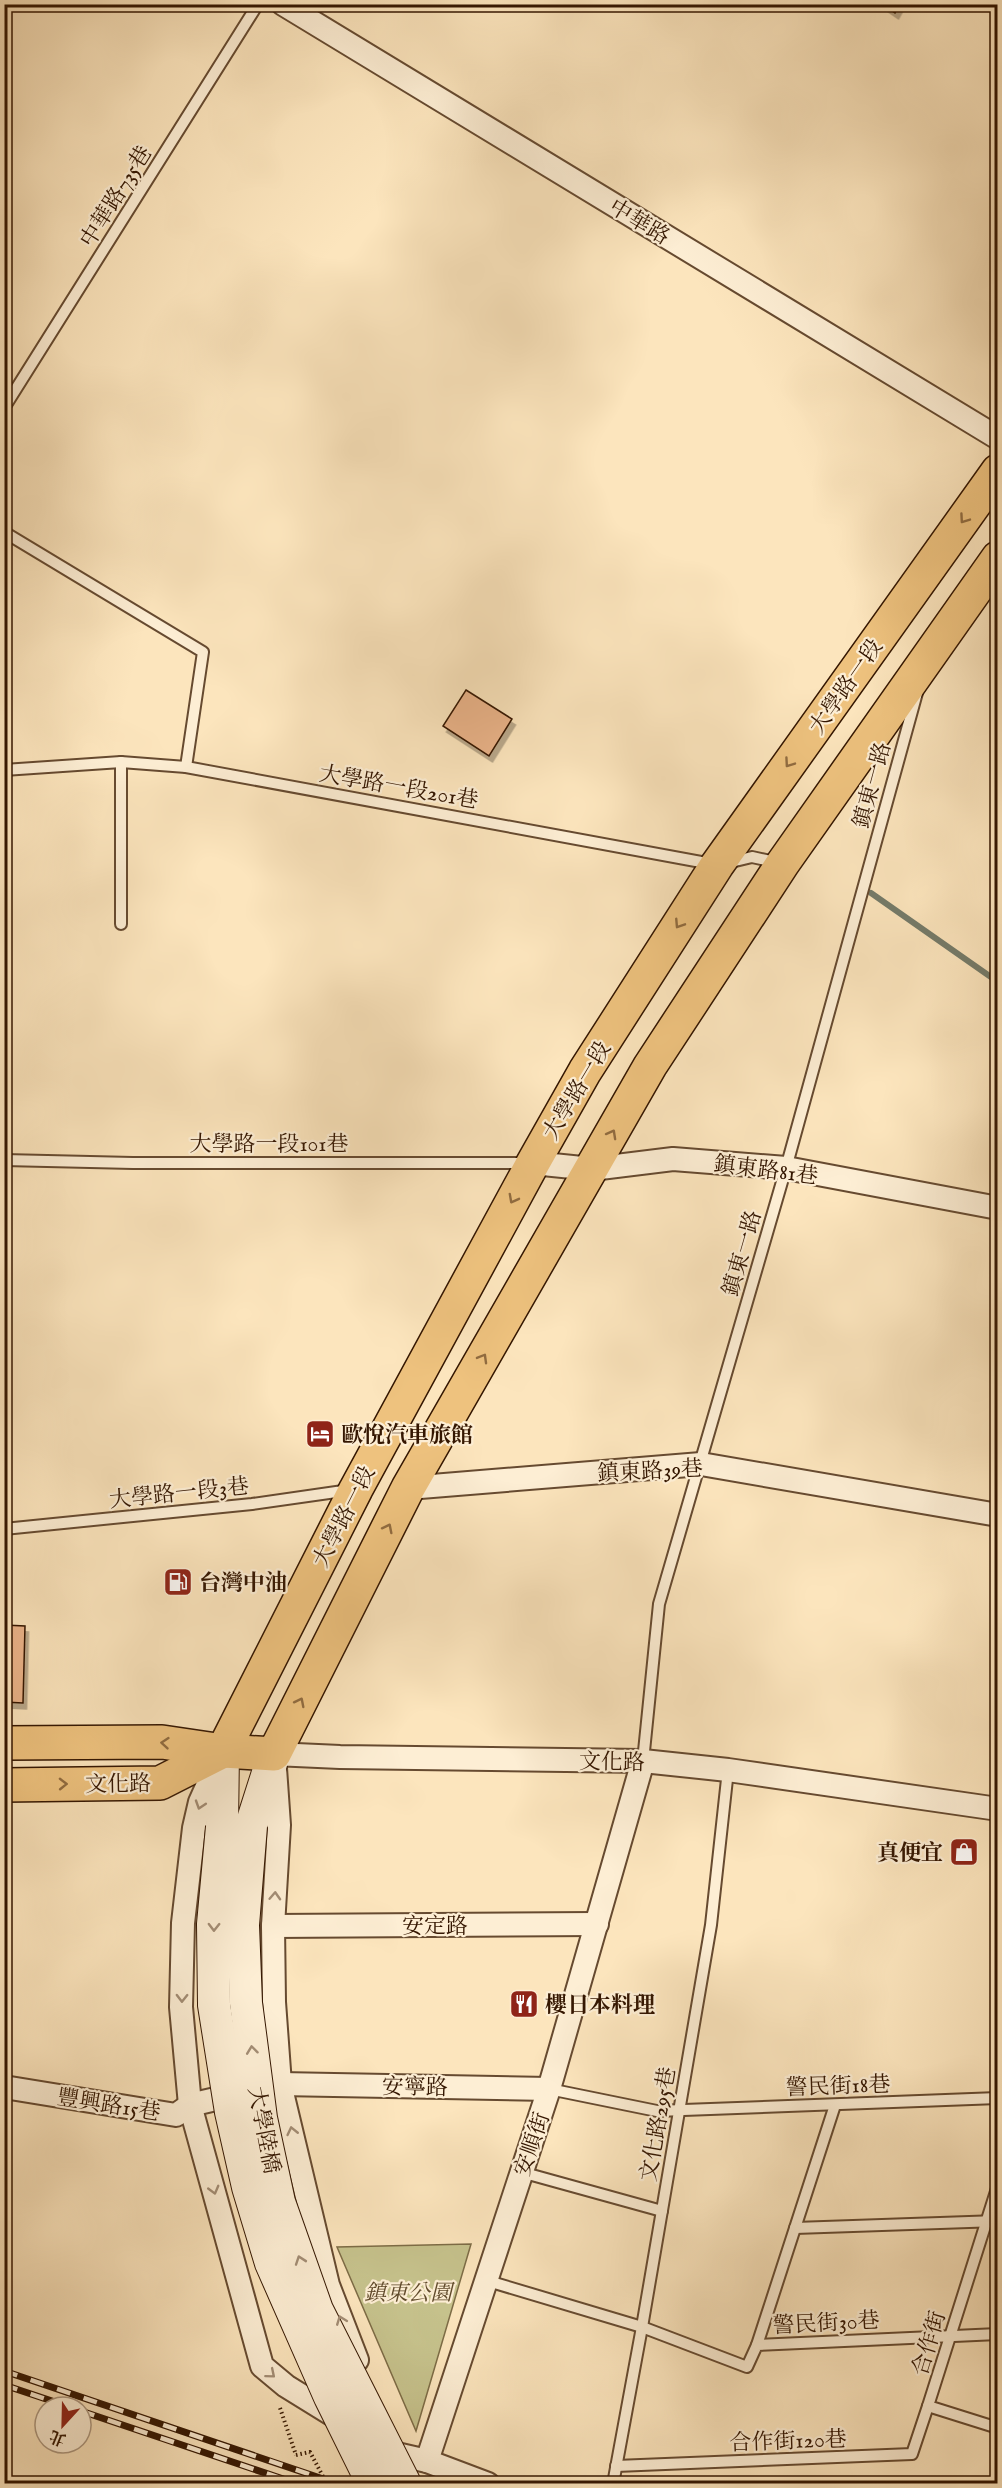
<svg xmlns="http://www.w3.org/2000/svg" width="1002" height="2488" viewBox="0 0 1002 2488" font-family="'IM FELL English','Noto Serif TC',serif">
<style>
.green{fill:#c6c28c;stroke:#7d6c46;stroke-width:1.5}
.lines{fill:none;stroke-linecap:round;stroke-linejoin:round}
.stream{stroke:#747b6a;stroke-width:6}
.building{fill:#ebb48a;stroke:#341601;stroke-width:1.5;filter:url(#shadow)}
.lane-casing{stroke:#664a30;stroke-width:14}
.street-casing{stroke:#664a30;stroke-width:26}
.secondary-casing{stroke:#341601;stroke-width:34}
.primary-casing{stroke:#341601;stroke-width:36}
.path{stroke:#341601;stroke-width:4;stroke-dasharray:1.5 3;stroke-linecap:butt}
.lane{stroke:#fdeed4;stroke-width:10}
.street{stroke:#fdeed4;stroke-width:22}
.secondary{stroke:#fdeed4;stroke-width:32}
.primary{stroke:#eec27e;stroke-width:33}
.rail-casing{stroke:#341601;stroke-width:7}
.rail{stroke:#fdeed4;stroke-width:4.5;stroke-dasharray:14;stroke-linecap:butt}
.secondary-bridge-casing{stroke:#341601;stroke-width:34;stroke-linecap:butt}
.path-bridge{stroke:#341601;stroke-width:4;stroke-dasharray:1.5 3;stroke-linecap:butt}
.secondary-bridge{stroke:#fdeed4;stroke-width:32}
.oneway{stroke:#916c40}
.oneway2{stroke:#a38d75}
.labels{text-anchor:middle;stroke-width:4.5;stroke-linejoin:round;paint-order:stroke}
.street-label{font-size:22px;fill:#341601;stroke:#fdeed4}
.poi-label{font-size:22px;font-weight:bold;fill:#341601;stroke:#fdeed4;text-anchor:start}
.park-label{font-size:22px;font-style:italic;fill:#604a2b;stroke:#fdeed4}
</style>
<defs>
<filter id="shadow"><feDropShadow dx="3.5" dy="6" stdDeviation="0" flood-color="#0004"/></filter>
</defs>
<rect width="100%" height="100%" fill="#fce5bd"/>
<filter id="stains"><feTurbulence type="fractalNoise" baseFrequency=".00333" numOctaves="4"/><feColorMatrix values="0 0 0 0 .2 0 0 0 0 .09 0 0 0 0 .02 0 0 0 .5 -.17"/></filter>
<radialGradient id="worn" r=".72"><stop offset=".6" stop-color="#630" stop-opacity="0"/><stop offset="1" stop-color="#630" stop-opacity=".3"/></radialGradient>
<path class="green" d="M 471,2244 L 416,2431 L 337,2247 Z"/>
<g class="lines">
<path class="stream" d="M 871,893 L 998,982"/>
</g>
<g class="building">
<path d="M 882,4 L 900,4 L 895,13 Z"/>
<path d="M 466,690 L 512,719 L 489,756 L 443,726 Z"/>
<path d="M 4,1625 L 25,1626 L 23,1703 L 4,1702 Z"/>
</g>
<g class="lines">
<g class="lane-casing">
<g id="lane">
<path d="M 4,408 L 258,4"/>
<path d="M 4,532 L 203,652 L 186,767"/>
<path d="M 121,762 L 121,924"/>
<path d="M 4,770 L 121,762 L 186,767 L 712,864"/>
<path d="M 727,863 L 752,857 L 780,863"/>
<path d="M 4,1160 L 133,1163 L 526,1163"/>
<path d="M 4,1529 L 252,1504 L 350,1490"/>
<path d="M 643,1761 L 659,1604 L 786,1168 L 917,693"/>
<path d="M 549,2089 L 657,2111 L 998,2098"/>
<path d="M 521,2172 L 662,2211"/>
<path d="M 998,2185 L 928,2406 L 998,2428"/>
<path d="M 795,2228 L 998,2221"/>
<path d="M 488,2281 L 642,2327 L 747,2367 L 757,2345 L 998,2334"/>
<path d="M 757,2345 L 835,2105"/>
<path d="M 616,2466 L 912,2454 L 928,2406"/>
<path d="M 613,2484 L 642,2327 L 711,1925 L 728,1770"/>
</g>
</g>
<g class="street-casing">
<g id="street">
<path d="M 283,4 L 998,438"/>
<path d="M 533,1163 L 592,1169 L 673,1159 L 786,1168 L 998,1208"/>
<path d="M 408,1488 L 701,1464 L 998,1515"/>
<path d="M 219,1760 L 200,1802 L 194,1828 L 183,1923 L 181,2007 L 190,2105 L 262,2366 L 286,2386 L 341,2420"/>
<path d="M 273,1926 L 597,1924"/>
<path d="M 4,2087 L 176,2115 L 190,2105 L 280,2084 L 549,2089"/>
<path d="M 357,2360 L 328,2285 L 280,2084 L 274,2002 L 273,1926 L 279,1825 L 274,1754 L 340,1757 L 643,1761 L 728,1770 L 998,1809"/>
<path d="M 382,2446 L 392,2453 L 427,2461 L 488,2484"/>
<path d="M 427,2461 L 549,2089 L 643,1761"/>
</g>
</g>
<g class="secondary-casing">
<g id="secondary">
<path d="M 251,1826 L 274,1754"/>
<path d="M 222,1827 L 223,1751"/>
</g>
</g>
<g class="primary-casing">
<g id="primary">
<path d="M 4,1743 L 162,1742 L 223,1751 L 274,1754 L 408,1488 L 650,1066 L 783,863 L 998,558"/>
<path d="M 223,1751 L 356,1489 L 533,1163 L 585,1071 L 717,865 L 998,471"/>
<path d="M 4,1785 L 160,1783 L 223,1751"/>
</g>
</g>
<path class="path" d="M 280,2408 L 296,2455"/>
<use href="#lane" class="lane"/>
<use href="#street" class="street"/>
<use href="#secondary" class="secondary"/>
<use href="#primary" class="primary"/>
<g class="rail-casing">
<g id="rail">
<path d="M 4,2371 L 338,2484"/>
<path d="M 4,2385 L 70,2407"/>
<path d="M 81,2411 L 298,2484"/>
</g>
</g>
<use href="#rail" class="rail"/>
<g class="secondary-bridge-casing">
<g id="secondary-bridge">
<path d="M 251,1826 L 243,1925 L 246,2003 L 261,2118 L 279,2202 L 317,2310 L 405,2484"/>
<path d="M 222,1827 L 213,1924 L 214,2005 L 231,2112 L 248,2187 L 271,2263 L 330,2397 L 373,2484"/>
</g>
</g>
<path class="path-bridge" d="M 296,2455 L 310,2452 L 327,2484"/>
<use href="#secondary-bridge" class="secondary-bridge"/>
</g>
<defs><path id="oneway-chevron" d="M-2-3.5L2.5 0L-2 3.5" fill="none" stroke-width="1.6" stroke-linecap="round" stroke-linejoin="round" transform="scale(1.5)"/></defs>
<g class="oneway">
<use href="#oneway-chevron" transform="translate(964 519) rotate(125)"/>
<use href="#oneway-chevron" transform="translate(789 763) rotate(125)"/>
<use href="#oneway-chevron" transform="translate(679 924) rotate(123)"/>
<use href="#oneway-chevron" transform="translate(612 1134) rotate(-61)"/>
<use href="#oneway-chevron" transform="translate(513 1199) rotate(118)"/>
<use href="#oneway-chevron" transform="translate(483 1358) rotate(-60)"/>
<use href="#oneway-chevron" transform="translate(388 1528) rotate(-63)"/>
<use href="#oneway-chevron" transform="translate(300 1702) rotate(-63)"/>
<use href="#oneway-chevron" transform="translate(165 1743) rotate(-175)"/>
<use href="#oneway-chevron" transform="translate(63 1784) rotate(-1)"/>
</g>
<g class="oneway2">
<use href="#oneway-chevron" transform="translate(200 1805) rotate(108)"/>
<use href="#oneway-chevron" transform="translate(275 1896) rotate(-87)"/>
<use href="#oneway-chevron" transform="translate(214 1927) rotate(91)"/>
<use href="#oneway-chevron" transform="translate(182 1998) rotate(91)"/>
<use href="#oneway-chevron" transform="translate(252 2050) rotate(-97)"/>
<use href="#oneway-chevron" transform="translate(292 2131) rotate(-103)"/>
<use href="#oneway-chevron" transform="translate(214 2190) rotate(75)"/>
<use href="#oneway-chevron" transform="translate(300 2260) rotate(-109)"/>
<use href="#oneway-chevron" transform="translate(341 2320) rotate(-111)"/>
<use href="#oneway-chevron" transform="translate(271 2374) rotate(40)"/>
</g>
<defs>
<g id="hotel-square" transform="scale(1.5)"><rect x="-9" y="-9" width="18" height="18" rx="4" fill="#8f2418" stroke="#fdeed4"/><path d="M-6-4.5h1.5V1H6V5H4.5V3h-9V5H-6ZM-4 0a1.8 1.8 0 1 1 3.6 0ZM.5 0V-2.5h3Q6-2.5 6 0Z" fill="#fff"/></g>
<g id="fuel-square" transform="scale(1.5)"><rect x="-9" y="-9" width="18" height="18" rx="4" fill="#8f2418" stroke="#fdeed4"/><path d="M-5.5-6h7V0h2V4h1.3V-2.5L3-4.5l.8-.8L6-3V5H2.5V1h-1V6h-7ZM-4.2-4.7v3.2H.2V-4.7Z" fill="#fff"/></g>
<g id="shop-square" transform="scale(1.5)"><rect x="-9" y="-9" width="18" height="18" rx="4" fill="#8f2418" stroke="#fdeed4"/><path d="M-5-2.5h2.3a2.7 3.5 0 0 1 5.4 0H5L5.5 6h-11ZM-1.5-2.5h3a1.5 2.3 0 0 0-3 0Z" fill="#fff"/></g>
<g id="restaurant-square" transform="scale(1.5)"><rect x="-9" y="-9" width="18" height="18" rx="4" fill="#8f2418" stroke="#fdeed4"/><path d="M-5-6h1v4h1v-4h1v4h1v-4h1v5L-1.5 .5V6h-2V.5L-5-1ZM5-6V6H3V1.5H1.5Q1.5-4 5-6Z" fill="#fff"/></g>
</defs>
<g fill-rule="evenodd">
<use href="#hotel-square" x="320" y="1434"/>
<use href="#fuel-square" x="178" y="1582"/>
<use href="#shop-square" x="964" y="1852"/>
<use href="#restaurant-square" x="524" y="2004"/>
</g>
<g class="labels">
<g class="street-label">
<text transform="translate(115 196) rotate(-58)" y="8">中華路735巷</text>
<text transform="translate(640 221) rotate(31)" y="8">中華路</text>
<text transform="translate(845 686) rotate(-55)" y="8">大學路一段</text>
<text transform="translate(871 785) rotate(-75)" y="8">鎮東一路</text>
<text transform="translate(399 786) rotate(10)" y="8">大學路一段201巷</text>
<text transform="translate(576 1090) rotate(-59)" y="8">大學路一段</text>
<text x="269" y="1151">大學路一段101巷</text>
<text transform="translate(766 1169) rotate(7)" y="8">鎮東路81巷</text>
<text transform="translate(741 1253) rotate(-74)" y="8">鎮東一路</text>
<text transform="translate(650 1470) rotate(-3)" y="8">鎮東路39巷</text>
<text transform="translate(179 1492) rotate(-6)" y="8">大學路一段3巷</text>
<text transform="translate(343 1516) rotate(-63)" y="8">大學路一段</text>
<text transform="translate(612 1761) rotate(1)" y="8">文化路</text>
<text transform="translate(118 1783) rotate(-1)" y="8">文化路</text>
<text x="435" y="1933">安定路</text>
<text transform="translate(838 2085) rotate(-2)" y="8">警民街18巷</text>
<text transform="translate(415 2086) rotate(1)" y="8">安寧路</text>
<text transform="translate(109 2104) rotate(9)" y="8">豐興路15巷</text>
<text transform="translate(657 2124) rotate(-80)" y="8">文化路295巷</text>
<text transform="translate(265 2130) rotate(79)" y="8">大學陸橋</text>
<text transform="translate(531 2144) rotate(-71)" y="8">安順街</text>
<text transform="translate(826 2322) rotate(-3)" y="8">警民街30巷</text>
<text transform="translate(928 2343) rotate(-73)" y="8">合作街</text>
<text transform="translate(788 2440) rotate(-2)" y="8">合作街120巷</text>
</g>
<g class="poi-label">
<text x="341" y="1442">歐悅汽車旅館</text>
<text x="199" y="1590">台灣中油</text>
<text x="943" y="1860" text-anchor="end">真便宜</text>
<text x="545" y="2012">櫻日本料理</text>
</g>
<g class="park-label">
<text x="408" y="2300">鎮東公園</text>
</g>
</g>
<rect width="1002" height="2488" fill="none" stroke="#fce5bd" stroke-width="24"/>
<rect x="6" y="6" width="990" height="2476" fill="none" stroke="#341601" stroke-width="3"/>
<rect x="12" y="12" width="978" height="2464" fill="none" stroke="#341601" stroke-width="1.5"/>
<g transform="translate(63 2425) rotate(202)"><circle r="28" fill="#fdeed4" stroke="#ad9880" stroke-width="1.5"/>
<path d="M0-4.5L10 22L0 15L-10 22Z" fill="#8f2418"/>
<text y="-9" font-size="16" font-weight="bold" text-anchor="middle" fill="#341601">北</text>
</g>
<rect width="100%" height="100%" filter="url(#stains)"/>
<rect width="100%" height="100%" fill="url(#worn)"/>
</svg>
